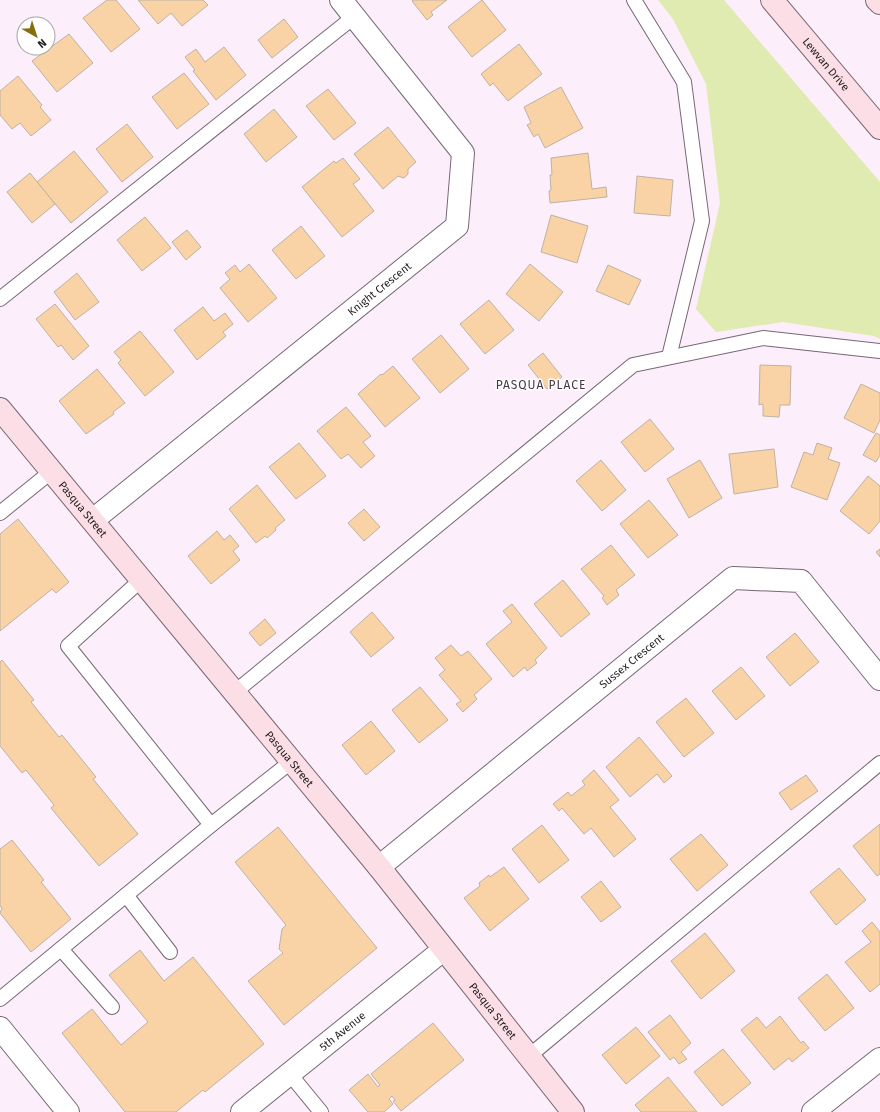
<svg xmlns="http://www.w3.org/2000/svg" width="880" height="1112" viewBox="0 0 880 1112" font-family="'Fira Sans',sans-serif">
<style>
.green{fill:#dfebb1}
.building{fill:#f9d3a5;stroke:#beb2a3}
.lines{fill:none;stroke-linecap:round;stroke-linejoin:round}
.lane-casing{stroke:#756874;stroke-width:16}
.street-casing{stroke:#756874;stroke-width:24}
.secondary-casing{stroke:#756874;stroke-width:24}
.lane{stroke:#fff;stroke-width:14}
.street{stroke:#fff;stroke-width:22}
.secondary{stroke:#fcdfe6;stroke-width:22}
.labels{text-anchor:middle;stroke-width:3;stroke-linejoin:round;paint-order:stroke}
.street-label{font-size:11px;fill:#201b1f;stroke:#fff}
.neighbourhood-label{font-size:12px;letter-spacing:1px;fill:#443843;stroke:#fff}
</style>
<rect width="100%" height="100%" fill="#fdeefb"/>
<path class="green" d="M 658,0 L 724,0 L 880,182 L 880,339 L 874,336 L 783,322 L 716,332 L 696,309 L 720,203 L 706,84 L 673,19 Z"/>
<g class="building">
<path d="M 107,0 L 116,0 L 140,29 L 111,52 L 83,18 Z"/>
<path d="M 138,0 L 203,0 L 208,5 L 182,26 L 171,13 L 158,24 Z"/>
<path d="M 413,0 L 447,0 L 431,12 L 433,15 L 427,20 L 412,1 Z"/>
<path d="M 482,0 L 506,30 L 472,57 L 448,27 Z"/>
<path d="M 284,19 L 298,37 L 272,58 L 258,40 Z"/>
<path d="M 69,34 L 93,63 L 57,92 L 32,61 Z"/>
<path d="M 519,44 L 542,74 L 508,101 L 493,83 L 490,86 L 481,74 Z"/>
<path d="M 224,47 L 246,75 L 216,100 L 193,71 L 195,70 L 185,57 L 196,49 L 205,62 Z"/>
<path d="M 184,73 L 209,104 L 177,129 L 152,97 Z"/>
<path d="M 18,76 L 42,105 L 40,107 L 51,120 L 31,136 L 20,123 L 12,129 L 0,115 L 0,91 Z"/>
<path d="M 561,87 L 583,128 L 545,148 L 538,134 L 534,137 L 527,125 L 531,123 L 524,107 Z"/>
<path d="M 328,89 L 356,123 L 334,140 L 306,106 Z"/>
<path d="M 274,109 L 297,137 L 266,162 L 244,134 Z"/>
<path d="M 127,124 L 153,157 L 122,182 L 96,149 Z"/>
<path d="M 388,127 L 416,162 L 408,169 L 408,174 L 404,178 L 398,176 L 383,189 L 354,154 Z"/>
<path d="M 74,151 L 108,192 L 71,223 L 37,182 Z"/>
<path d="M 588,153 L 592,189 L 606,187 L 607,197 L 550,203 L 549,191 L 551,190 L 550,175 L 552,175 L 551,158 Z"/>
<path d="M 343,158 L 360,179 L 353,184 L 374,211 L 342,237 L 302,187 L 334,161 L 336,163 Z"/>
<path d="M 30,173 L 55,204 L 32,223 L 7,192 Z"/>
<path d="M 637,176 L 673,180 L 670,216 L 634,213 Z"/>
<path d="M 551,215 L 588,226 L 577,263 L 541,252 Z"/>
<path d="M 145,217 L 171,248 L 142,271 L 117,240 Z"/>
<path d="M 301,226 L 325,256 L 296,279 L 272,250 Z"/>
<path d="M 187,230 L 201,247 L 186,260 L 172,242 Z"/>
<path d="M 249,264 L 277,298 L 248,322 L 220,288 L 230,279 L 225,273 L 235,265 L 240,272 Z"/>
<path d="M 530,264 L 563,292 L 539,321 L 506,294 Z"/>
<path d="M 608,265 L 641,280 L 629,305 L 596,291 Z"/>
<path d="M 77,273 L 99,302 L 75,320 L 54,292 Z"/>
<path d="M 489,300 L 514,330 L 485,354 L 460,324 Z"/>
<path d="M 55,304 L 89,346 L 73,360 L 61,345 L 58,347 L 36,319 Z"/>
<path d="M 203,307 L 214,321 L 225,313 L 233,324 L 223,332 L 226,336 L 197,360 L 174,330 Z"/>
<path d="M 140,331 L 174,372 L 145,396 L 118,363 L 121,360 L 114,352 Z"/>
<path d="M 441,335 L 469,369 L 440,393 L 412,359 Z"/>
<path d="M 543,353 L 562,377 L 547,389 L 528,365 Z"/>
<path d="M 760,365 L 791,366 L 790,405 L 780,405 L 779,417 L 763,416 L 763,404 L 759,405 Z"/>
<path d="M 393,366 L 420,398 L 385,427 L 358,394 L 381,374 L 382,375 Z"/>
<path d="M 97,369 L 125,403 L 113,412 L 114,414 L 86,434 L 59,401 Z"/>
<path d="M 861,384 L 880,393 L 880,420 L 874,433 L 844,418 Z"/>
<path d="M 346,407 L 371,436 L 363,442 L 375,456 L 361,468 L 348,454 L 341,459 L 317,431 Z"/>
<path d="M 650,419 L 674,449 L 645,472 L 621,442 Z"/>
<path d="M 876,433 L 880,435 L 880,455 L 876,462 L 863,455 Z"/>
<path d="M 299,443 L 326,476 L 296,499 L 269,467 Z"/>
<path d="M 817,443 L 832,448 L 828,459 L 840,463 L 827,500 L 791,487 L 804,452 L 813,455 Z"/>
<path d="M 774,449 L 778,487 L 734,494 L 729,454 Z"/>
<path d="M 601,460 L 626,490 L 602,511 L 576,481 Z"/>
<path d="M 700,460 L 722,498 L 689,518 L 667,479 Z"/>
<path d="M 868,476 L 880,486 L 880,521 L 869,534 L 840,511 Z"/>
<path d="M 257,485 L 285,520 L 275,528 L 276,530 L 267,538 L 265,536 L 256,543 L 229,509 Z"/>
<path d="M 649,500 L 678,535 L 648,558 L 620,524 Z"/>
<path d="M 364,509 L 380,527 L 364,541 L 348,523 Z"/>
<path d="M 18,519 L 69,582 L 56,593 L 52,589 L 0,631 L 0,534 Z"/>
<path d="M 217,531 L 224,540 L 230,535 L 239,546 L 233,551 L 240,560 L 211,584 L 188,556 Z"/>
<path d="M 611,545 L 635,575 L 616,590 L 619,595 L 607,605 L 602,598 L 604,596 L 581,569 Z"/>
<path d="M 880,549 L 880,557 L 876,552 Z"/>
<path d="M 563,580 L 590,614 L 561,637 L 534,604 Z"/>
<path d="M 512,604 L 547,648 L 535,660 L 537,663 L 527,671 L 525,667 L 513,677 L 486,644 L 512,622 L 503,611 Z"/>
<path d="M 372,612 L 394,638 L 371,657 L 350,632 Z"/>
<path d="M 265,619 L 276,633 L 260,646 L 249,633 Z"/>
<path d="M 795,633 L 819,662 L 790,686 L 766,657 Z"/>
<path d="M 451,645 L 461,656 L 468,651 L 492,679 L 474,695 L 477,699 L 463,712 L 456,704 L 461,701 L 439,675 L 445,670 L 435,658 Z"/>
<path d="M 2,660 L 34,700 L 31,702 L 59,737 L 62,735 L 96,777 L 93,779 L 138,834 L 99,866 L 51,808 L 54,805 L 26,770 L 22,773 L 0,746 L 0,662 Z"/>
<path d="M 741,667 L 765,696 L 736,720 L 712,691 Z"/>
<path d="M 420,687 L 448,720 L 419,743 L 392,710 Z"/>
<path d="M 686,698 L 714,733 L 684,757 L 656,722 Z"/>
<path d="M 371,721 L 395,751 L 366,775 L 342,745 Z"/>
<path d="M 639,737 L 672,776 L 664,783 L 657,774 L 630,797 L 606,767 Z"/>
<path d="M 594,770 L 619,800 L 610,807 L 636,839 L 614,857 L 591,828 L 584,834 L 562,808 L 559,811 L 553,804 L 568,792 L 571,796 L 585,785 L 582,781 Z"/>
<path d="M 806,775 L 818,791 L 791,810 L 779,793 Z"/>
<path d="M 880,824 L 880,874 L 877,876 L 853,846 Z"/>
<path d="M 542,825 L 569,860 L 539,883 L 512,849 Z"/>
<path d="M 278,827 L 377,948 L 284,1025 L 248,981 L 283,953 L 279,949 L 282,929 L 286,925 L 235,862 Z"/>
<path d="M 701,834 L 728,865 L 697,891 L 670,859 Z"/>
<path d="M 12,840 L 44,880 L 41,882 L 71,919 L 31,952 L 0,913 L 2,908 L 0,906 L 0,849 Z"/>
<path d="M 504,867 L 529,899 L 490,931 L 464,898 L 480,886 L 479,883 L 489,875 L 490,877 Z"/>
<path d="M 839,868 L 866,900 L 836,925 L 810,892 Z"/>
<path d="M 601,881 L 621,907 L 601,922 L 581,897 Z"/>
<path d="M 872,922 L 880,932 L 880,984 L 870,992 L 845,962 L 871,942 L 862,931 Z"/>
<path d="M 705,933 L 735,971 L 701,999 L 671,961 Z"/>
<path d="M 140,950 L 164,981 L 193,957 L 264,1044 L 205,1092 L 203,1090 L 176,1112 L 125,1112 L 62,1033 L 92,1009 L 121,1045 L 148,1022 L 109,975 Z"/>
<path d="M 827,974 L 854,1008 L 825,1031 L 798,998 Z"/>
<path d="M 670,1015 L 691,1043 L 681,1052 L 687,1059 L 679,1064 L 674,1057 L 670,1060 L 648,1032 Z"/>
<path d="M 780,1016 L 801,1043 L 803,1041 L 809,1048 L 792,1062 L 789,1058 L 774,1070 L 741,1030 L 757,1017 L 766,1028 Z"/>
<path d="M 433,1023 L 464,1060 L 401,1111 L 393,1101 L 395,1100 L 392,1096 L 389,1099 L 393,1104 L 384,1112 L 368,1112 L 349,1090 L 368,1074 L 378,1087 L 380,1085 L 371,1074 Z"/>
<path d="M 636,1027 L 660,1056 L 626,1084 L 602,1055 Z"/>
<path d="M 723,1049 L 751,1083 L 722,1106 L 694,1072 Z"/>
<path d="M 668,1077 L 697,1112 L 641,1112 L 635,1105 Z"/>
</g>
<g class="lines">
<g class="lane-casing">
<g id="lane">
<path d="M 634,0 L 684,82 L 702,221 L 669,357"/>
<path d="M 0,299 L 355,16"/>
<path d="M 0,513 L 52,471"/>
<path d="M 142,579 L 68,646 L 211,825"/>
<path d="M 235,692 L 633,365 L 763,338 L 880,351"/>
<path d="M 126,895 L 170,952"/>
<path d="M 61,949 L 112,1007"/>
<path d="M 0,999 L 211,825 L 292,761"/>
<path d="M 528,1057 L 880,763"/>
<path d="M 289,1073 L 321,1112"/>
</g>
</g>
<g class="street-casing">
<g id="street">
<path id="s1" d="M 93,520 L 457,226 L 463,153 L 341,0"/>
<path id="s2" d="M 379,867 L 733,578 L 801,581 L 880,679"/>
<path d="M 0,1028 L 68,1112"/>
<path id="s3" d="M 242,1112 L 443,950"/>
<path d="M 813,1112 L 880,1059"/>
</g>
</g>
<g class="secondary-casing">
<g id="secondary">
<path id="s4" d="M 772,0 L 880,128"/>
<path d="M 877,0 L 880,3"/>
<path id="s5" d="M 0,409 L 379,867 L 573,1112"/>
</g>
</g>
<use href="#lane" class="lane"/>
<use href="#street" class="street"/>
<use href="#secondary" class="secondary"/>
</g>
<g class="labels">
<g class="street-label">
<text dy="4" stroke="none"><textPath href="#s4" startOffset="84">Lewvan Drive</textPath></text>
<text dy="4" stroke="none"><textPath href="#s1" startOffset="368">Knight Crescent</textPath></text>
<text dy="4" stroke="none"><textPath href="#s5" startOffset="130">Pasqua Street</textPath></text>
<text dy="4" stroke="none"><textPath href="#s2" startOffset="326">Sussex Crescent</textPath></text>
<text dy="4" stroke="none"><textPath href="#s5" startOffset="454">Pasqua Street</textPath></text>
<text dy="4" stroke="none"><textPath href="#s5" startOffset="778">Pasqua Street</textPath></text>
<text dy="4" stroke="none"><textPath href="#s3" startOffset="129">5th Avenue</textPath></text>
</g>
<g class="neighbourhood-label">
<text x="541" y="389">PASQUA PLACE</text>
</g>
</g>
<g transform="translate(36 36) rotate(141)"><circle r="19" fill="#ffffff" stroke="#a6a4a5"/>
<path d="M0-3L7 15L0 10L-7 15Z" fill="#84700f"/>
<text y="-6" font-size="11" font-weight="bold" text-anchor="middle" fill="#201b1f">N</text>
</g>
</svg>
